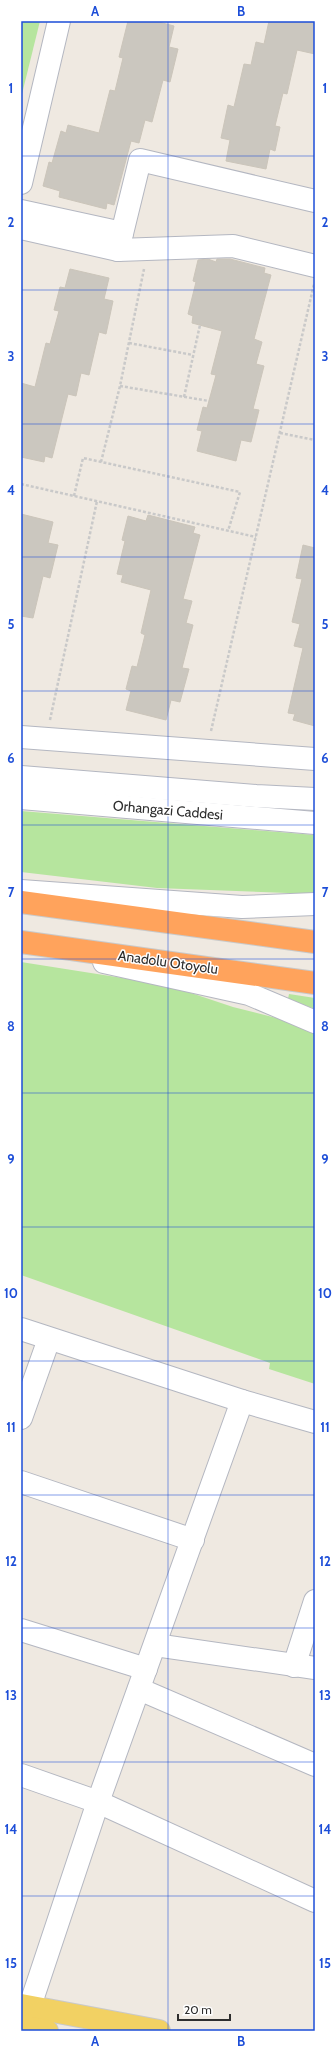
<svg xmlns="http://www.w3.org/2000/svg" width="336" height="2052" viewBox="0 0 336 2052" font-family="Cabin,sans-serif">
<style>
.green{fill:#b6e59e}
.building{fill:#cbc7bf;stroke:#cbc5ba}
.lines{fill:none;stroke-linecap:round;stroke-linejoin:round}
.minor-casing{stroke:#b4b7c1;stroke-width:24}
.major-casing{stroke:#c9c9c9;stroke-width:24}
.highway-casing{stroke:#c9c9c9;stroke-width:24}
.path{stroke:#c9c9c9;stroke-width:2.5;stroke-dasharray:3 2;stroke-linecap:butt}
.minor{stroke:#fff;stroke-width:22}
.major{stroke:#f2d163;stroke-width:22}
.highway{stroke:#ffa35c;stroke-width:22}
.grid{fill:none;stroke:#1d4ed8;stroke-width:1;stroke-opacity:0.55}
.labels{text-anchor:middle;stroke-width:3;stroke-linejoin:round;paint-order:stroke}
.street-label{font-size:14px;fill:#2e2e2e;stroke:#fff}
.neatline{fill:none;stroke:#1d4ed8;stroke-width:1.5}
.grid-label{font-size:13px;text-anchor:middle;font-weight:bold;fill:#1d4ed8}
</style>
<rect width="100%" height="100%" fill="#efe9e1"/>
<g class="green">
<path d="M 21,21 L 40,21 L 21,98 Z"/>
<path d="M 21,811 L 315,835 L 315,894 L 157,888 L 21,872 Z"/>
<path d="M 21,962 L 167,985 L 233,1007 L 300,1024 L 315,1034 L 315,1384 L 269,1369 L 270,1363 L 21,1275 Z"/>
<path d="M 289,994 L 315,998 L 315,1009 L 288,999 Z"/>
</g>
<g class="building">
<path d="M 128,21 L 155,21 L 174,26 L 169,47 L 178,49 L 170,82 L 163,80 L 152,122 L 145,120 L 139,143 L 131,141 L 114,205 L 107,203 L 106,209 L 59,197 L 60,191 L 43,186 L 49,162 L 52,163 L 61,131 L 66,133 L 68,125 L 99,133 L 110,90 L 115,91 L 123,58 L 119,57 Z"/>
<path d="M 269,21 L 315,21 L 315,54 L 297,50 L 287,94 L 283,93 L 275,126 L 280,127 L 275,151 L 270,149 L 266,169 L 226,161 L 230,140 L 221,138 L 228,105 L 234,107 L 244,64 L 251,65 L 256,42 L 264,44 Z"/>
<path d="M 208,259 L 216,262 L 217,259 L 230,259 L 265,268 L 264,273 L 271,275 L 254,339 L 262,342 L 256,364 L 264,366 L 253,409 L 259,410 L 251,442 L 241,440 L 236,461 L 197,451 L 202,431 L 197,430 L 203,407 L 207,408 L 216,375 L 211,374 L 222,331 L 192,323 L 193,316 L 188,314 L 196,282 L 193,281 L 198,260 Z"/>
<path d="M 70,269 L 109,278 L 104,299 L 113,301 L 106,334 L 99,332 L 89,375 L 81,373 L 76,396 L 68,394 L 52,458 L 45,456 L 44,462 L 21,457 L 21,383 L 35,387 L 46,343 L 50,344 L 59,311 L 54,310 L 60,287 L 65,288 Z"/>
<path d="M 21,514 L 53,522 L 48,543 L 58,545 L 50,578 L 43,576 L 33,618 L 21,616 Z"/>
<path d="M 148,515 L 195,527 L 193,533 L 200,535 L 183,599 L 192,601 L 186,623 L 193,625 L 182,668 L 189,669 L 180,702 L 171,700 L 166,720 L 126,710 L 131,691 L 126,689 L 132,666 L 137,667 L 145,635 L 141,633 L 151,590 L 121,582 L 123,575 L 117,574 L 125,541 L 122,540 L 128,516 L 146,521 Z"/>
<path d="M 303,545 L 315,548 L 315,726 L 293,720 L 295,714 L 288,713 L 303,648 L 294,646 L 300,624 L 292,622 L 302,579 L 296,578 Z"/>
</g>
<g class="lines">
<g class="minor-casing">
<g id="minor">
<path d="M 21,183 L 59,21"/>
<path d="M 21,211 L 122,233"/>
<path d="M 21,228 L 118,250 L 233,246 L 315,266"/>
<path d="M 118,250 L 140,160 L 315,201"/>
<path d="M 21,737 L 315,759"/>
<path d="M 21,777 L 256,796 L 315,799"/>
<path d="M 21,798 L 315,823"/>
<path d="M 21,891 L 242,907 L 315,904"/>
<path d="M 104,962 L 249,994 L 315,1022"/>
<path d="M 21,1329 L 242,1401"/>
<path d="M 21,1418 L 49,1339"/>
<path d="M 21,1482 L 193,1540"/>
<path d="M 21,1630 L 146,1669"/>
<path d="M 155,1645 L 315,1668"/>
<path d="M 294,1666 L 315,1601"/>
<path d="M 139,1689 L 315,1765"/>
<path d="M 21,1775 L 98,1802 L 315,1901"/>
<path d="M 25,2025 L 30,2006 L 98,1802 L 242,1401 L 315,1422"/>
</g>
</g>
<g class="major-casing">
<g id="major">
<path d="M 21,2005 L 159,2031"/>
<path d="M 21,2026 L 47,2031"/>
</g>
</g>
<g class="highway-casing">
<g id="highway">
<path d="M 21,902 L 315,942"/>
<path d="M 21,942 L 315,983"/>
</g>
</g>
<g class="path">
<path d="M 129,343 L 193,355"/>
<path d="M 120,386 L 209,401"/>
<path d="M 184,397 L 200,325"/>
<path d="M 280,433 L 315,440"/>
<path d="M 101,462 L 120,386 L 144,269"/>
<path d="M 21,484 L 256,537"/>
<path d="M 74,496 L 83,458 L 240,492 L 228,531"/>
<path d="M 50,720 L 97,501"/>
<path d="M 211,731 L 314,284"/>
</g>
<use href="#minor" class="minor"/>
<use href="#major" class="major"/>
<use href="#highway" class="highway"/>
</g>
<path class="grid" d="M 168,21 L 168,2031M 21,156 L 315,156M 21,290 L 315,290M 21,424 L 315,424M 21,557 L 315,557M 21,691 L 315,691M 21,825 L 315,825M 21,959 L 315,959M 21,1093 L 315,1093M 21,1227 L 315,1227M 21,1361 L 315,1361M 21,1495 L 315,1495M 21,1628 L 315,1628M 21,1762 L 315,1762M 21,1896 L 315,1896"/>
<g class="labels">
<g class="street-label">
<text transform="translate(168 810) rotate(5)" y="5">Orhangazi Caddesi</text>
<text transform="translate(168 962) rotate(8)" y="5">Anadolu Otoyolu</text>
</g>
</g>
<rect width="336" height="2052" fill="none" stroke="#ffffff" stroke-width="44"/>
<path d="M178 2014v6h52v-6" fill="none" stroke="#2e2e2e" stroke-width="2"/>
<text x="184" y="2014" font-size="12" fill="#2e2e2e" stroke="#ffffff" stroke-width="3" paint-order="stroke">20 m</text>
<rect x="22" y="22" width="292" height="2008" class="neatline"/>
<g class="grid-label">
<text x="95" y="16">A</text>
<text x="241" y="16">B</text>
<text x="11" y="93">1</text>
<text x="325" y="93">1</text>
<text x="11" y="227">2</text>
<text x="325" y="227">2</text>
<text x="11" y="361">3</text>
<text x="325" y="361">3</text>
<text x="11" y="495">4</text>
<text x="325" y="495">4</text>
<text x="11" y="629">5</text>
<text x="325" y="629">5</text>
<text x="11" y="763">6</text>
<text x="325" y="763">6</text>
<text x="11" y="897">7</text>
<text x="325" y="897">7</text>
<text x="11" y="1031">8</text>
<text x="325" y="1031">8</text>
<text x="11" y="1164">9</text>
<text x="325" y="1164">9</text>
<text x="11" y="1298">10</text>
<text x="325" y="1298">10</text>
<text x="11" y="1432">11</text>
<text x="325" y="1432">11</text>
<text x="11" y="1566">12</text>
<text x="325" y="1566">12</text>
<text x="11" y="1700">13</text>
<text x="325" y="1700">13</text>
<text x="11" y="1834">14</text>
<text x="325" y="1834">14</text>
<text x="11" y="1968">15</text>
<text x="325" y="1968">15</text>
<text x="95" y="2046">A</text>
<text x="241" y="2046">B</text>
</g>
</svg>
